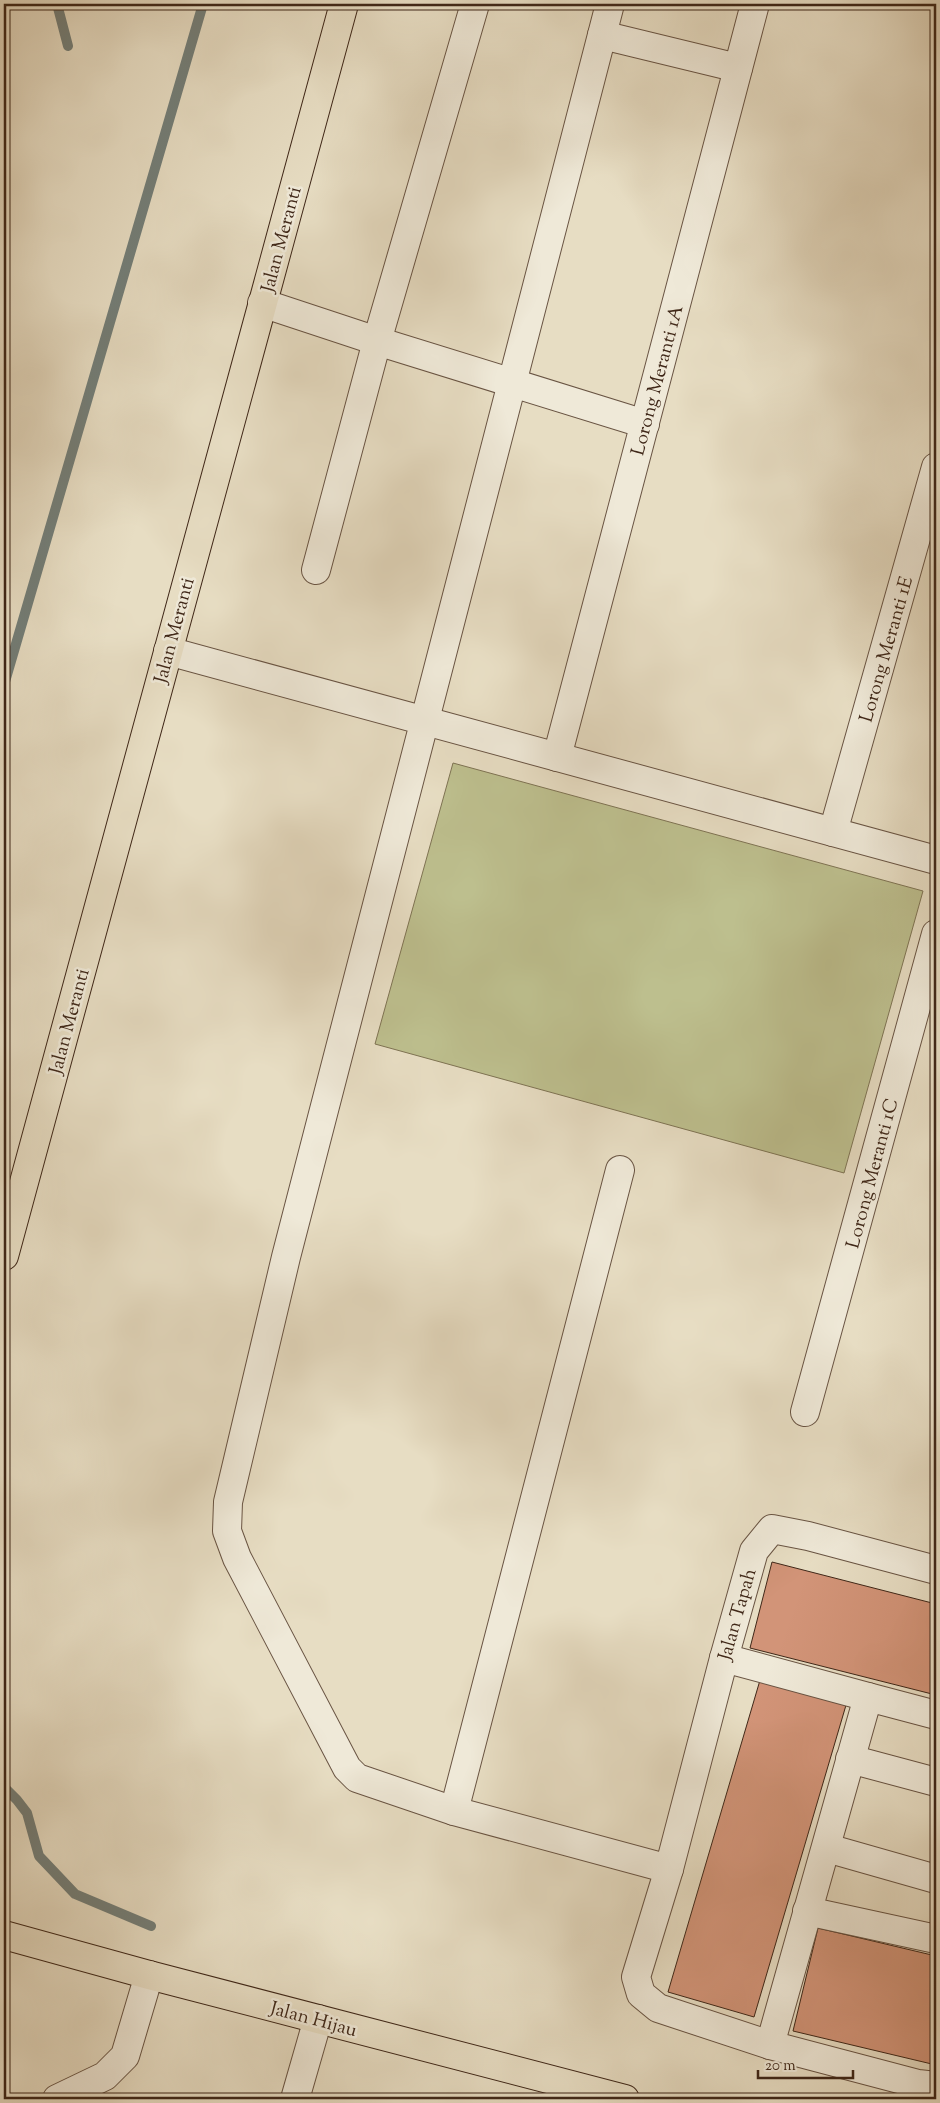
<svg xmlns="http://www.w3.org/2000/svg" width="940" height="2103" viewBox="0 0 940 2103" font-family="'Sorts Mill Goudy',serif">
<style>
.green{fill:#bdbf8e;stroke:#7e7353}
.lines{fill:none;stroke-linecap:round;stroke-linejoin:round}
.stream{stroke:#747f79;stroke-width:10}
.building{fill:#d29478;stroke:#3f2718}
.minor-casing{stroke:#695443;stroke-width:30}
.major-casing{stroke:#3f2718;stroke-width:30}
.minor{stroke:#efe9d8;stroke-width:28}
.major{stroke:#e7ddc3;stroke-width:28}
.labels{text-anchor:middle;stroke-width:5;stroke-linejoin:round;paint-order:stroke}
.street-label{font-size:19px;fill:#3f2718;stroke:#efe9d8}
</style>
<rect width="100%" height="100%" fill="#e7ddc3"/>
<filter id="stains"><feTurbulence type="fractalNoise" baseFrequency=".004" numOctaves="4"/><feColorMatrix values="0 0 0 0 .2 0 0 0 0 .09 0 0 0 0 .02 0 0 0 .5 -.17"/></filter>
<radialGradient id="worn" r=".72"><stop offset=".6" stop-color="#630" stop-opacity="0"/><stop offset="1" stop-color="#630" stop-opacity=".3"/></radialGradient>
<path class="green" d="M 453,763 L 923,891 L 844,1173 L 375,1044 Z"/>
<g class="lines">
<g class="stream">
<path d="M 57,4 L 68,46"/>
<path d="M 4,685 L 203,4"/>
<path d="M 4,1787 L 17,1800 L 27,1813 L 39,1856 L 75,1894 L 151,1926"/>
</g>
</g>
<g class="building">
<path d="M 772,1562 L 936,1604 L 936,1695 L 750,1648 Z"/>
<path d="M 763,1670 L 849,1695 L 754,2017 L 668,1992 Z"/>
<path d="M 818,1928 L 936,1956 L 936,2065 L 793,2031 Z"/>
</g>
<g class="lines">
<g class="minor-casing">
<g id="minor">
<path d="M 610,4 L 286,1257 L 228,1502 L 227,1531 L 237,1558 L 347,1768 L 357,1778 L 454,1811 L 669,1869"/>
<path d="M 602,35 L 738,68"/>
<path d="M 262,303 L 377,341 L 645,424"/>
<path d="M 316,570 L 377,341 L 475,4"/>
<path d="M 168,651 L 936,860"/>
<path d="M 557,757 L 755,4"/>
<path d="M 833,832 L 936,467"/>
<path d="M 805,1412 L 936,934"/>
<path d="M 936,1570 L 808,1536 L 772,1529 L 754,1551 L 724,1658 L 669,1869 L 636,1977 L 641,1994 L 658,2008 L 770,2045 L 918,2084 L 936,2086"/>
<path d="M 724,1658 L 868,1697"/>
<path d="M 850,1759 L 936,1782"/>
<path d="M 454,1811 L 620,1170"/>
<path d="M 827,1848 L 936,1879"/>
<path d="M 807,1911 L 936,1939"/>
<path d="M 770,2045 L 868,1697 L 936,1715"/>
<path d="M 57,2099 L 105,2076 L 125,2056 L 149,1975"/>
<path d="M 295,2099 L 318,2019"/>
</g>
</g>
<g class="major-casing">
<g id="major">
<path d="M 4,1256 L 344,4"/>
<path d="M 4,1935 L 149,1975 L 625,2099"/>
</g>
</g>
<use href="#minor" class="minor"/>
<use href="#major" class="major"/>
</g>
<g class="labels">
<g class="street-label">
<text transform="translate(280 239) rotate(-75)" y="7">Jalan Meranti</text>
<text transform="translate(656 380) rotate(-75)" y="7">Lorong Meranti 1A</text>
<text transform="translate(173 630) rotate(-75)" y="7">Jalan Meranti</text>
<text transform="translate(885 649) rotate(-74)" y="7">Lorong Meranti 1E</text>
<text transform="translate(68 1021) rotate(-75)" y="7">Jalan Meranti</text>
<text transform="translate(871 1173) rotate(-75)" y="7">Lorong Meranti 1C</text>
<text transform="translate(736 1614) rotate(-74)" y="7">Jalan Tapah</text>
<text transform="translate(314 2018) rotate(15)" y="7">Jalan Hijau</text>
</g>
</g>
<rect width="940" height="2103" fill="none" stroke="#e7ddc3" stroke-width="20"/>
<rect x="5" y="5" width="930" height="2093" fill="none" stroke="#3f2718" stroke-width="2.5"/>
<rect x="10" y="10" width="920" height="2083" fill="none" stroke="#3f2718"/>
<path d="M758 2070v8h95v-8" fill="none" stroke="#3f2718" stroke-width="2.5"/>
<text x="765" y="2070" font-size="15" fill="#3f2718" stroke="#efe9d8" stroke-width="4" paint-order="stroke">20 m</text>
<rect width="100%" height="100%" filter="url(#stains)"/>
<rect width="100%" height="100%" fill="url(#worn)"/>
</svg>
